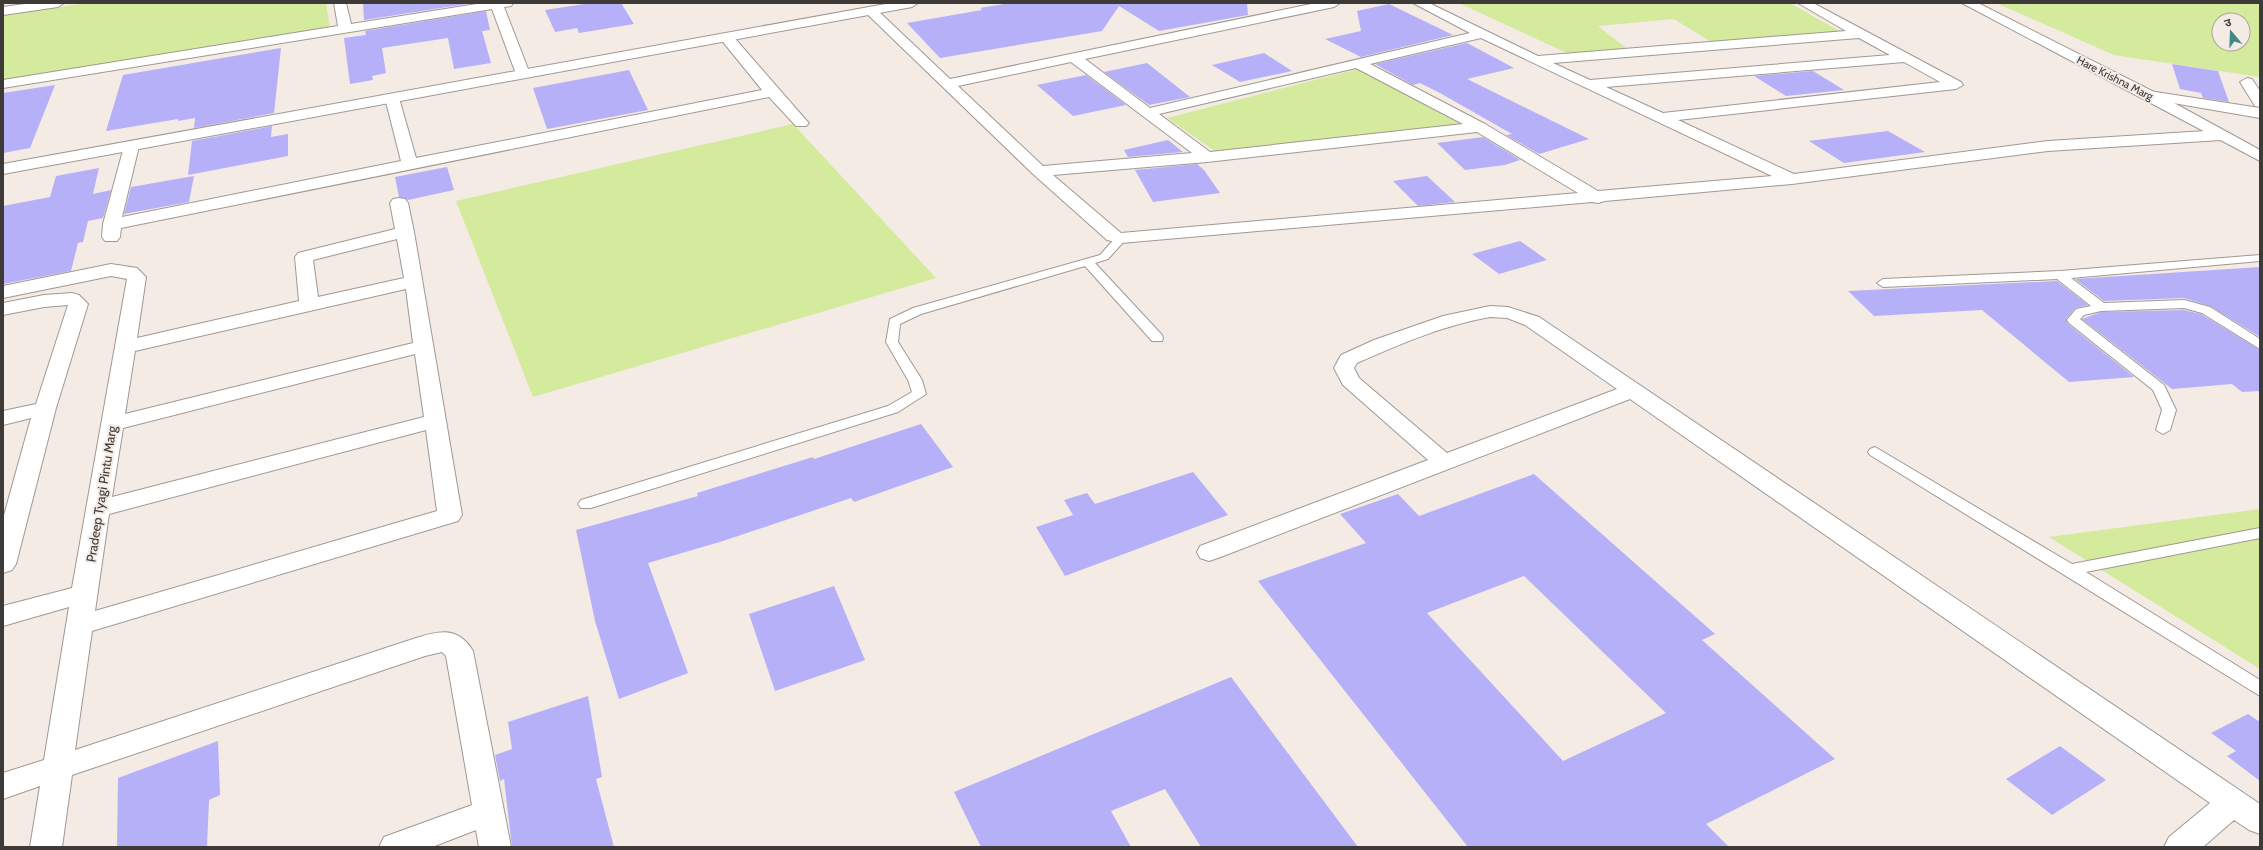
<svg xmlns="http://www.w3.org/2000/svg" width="2263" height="850" viewBox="0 0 2263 850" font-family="Cabin,'Noto Sans Devanagari',sans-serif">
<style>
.green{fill:#d4ea9c;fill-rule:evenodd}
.building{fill:#b6b0f8;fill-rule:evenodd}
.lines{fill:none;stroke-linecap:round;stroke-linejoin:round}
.service-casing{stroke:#a19893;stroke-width:2}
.minor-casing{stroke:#a19893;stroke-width:2}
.tertiary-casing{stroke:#a19893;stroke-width:2}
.service{fill:#fff;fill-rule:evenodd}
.minor{fill:#fff;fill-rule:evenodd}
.tertiary{fill:#fff;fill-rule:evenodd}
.labels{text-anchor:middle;stroke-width:4;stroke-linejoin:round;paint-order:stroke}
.far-street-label{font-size:11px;fill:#3d3a37;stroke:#f4ebe5}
.street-label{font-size:13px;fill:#3d3a37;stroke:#f4ebe5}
</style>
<rect width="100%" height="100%" fill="#f4ebe5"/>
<g class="green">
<path d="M 87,3 L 326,3 L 330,28 L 3,80 L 4,15 Z"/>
<path d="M 1459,3 L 1790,3 L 1841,32 L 1713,43 L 1674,19 L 1598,26 L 1630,51 L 1569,54 Z"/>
<path d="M 1996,3 L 2260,3 L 2260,77 L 2114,55 ZM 2219,20 L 2243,20 L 2243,44 L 2219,44 Z"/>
<path d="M 1358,69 L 1462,125 L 1215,151 L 1167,118 Z"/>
<path d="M 793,124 L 936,278 L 533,397 L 456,201 Z"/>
<path d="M 2260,509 L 2260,669 L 2049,537 Z"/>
</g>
<g class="building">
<path d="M 363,3 L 473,3 L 364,20 Z"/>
<path d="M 591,3 L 621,3 L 634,24 L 579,33 L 577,28 L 555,32 L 545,10 Z"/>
<path d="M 1010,3 L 1247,3 L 1248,15 L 1159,31 L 1119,6 L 1102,31 L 940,58 L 907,23 L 982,10 L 980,8 Z"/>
<path d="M 1389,4 L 1453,35 L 1361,57 L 1325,39 L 1361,31 L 1357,11 Z"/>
<path d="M 486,11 L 490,30 L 482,31 L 491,63 L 454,69 L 448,38 L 382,48 L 386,73 L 372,76 L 373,80 L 350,84 L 344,38 L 366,35 L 365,31 Z"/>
<path d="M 1467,43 L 1514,68 L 1467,79 L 1589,139 L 1539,154 L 1506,135 L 1512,134 L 1440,93 L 1420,83 L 1413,85 L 1375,64 Z"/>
<path d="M 281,48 L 274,113 L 194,128 L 195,118 L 178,121 L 178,119 L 106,131 L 123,75 Z"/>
<path d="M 1264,53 L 1292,71 L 1240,82 L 1212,65 Z"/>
<path d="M 1147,63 L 1190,97 L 1149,105 L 1104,72 Z"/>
<path d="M 2172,64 L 2218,71 L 2229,102 L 2203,98 L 2201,93 L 2180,89 Z"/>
<path d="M 629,70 L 648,110 L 547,129 L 533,88 Z"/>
<path d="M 1813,71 L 1844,90 L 1786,96 L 1754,76 Z"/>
<path d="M 1086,75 L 1126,105 L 1073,116 L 1037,85 Z"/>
<path d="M 55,85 L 30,148 L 3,153 L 3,93 Z"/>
<path d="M 272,126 L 271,137 L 288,134 L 288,156 L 188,175 L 192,141 Z"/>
<path d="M 1888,131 L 1925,152 L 1844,163 L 1809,141 Z"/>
<path d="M 1483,137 L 1520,160 L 1505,165 L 1465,170 L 1437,143 Z"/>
<path d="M 1168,140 L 1183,152 L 1128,157 L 1124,150 Z"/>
<path d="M 1197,164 L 1204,170 L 1220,193 L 1153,202 L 1135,170 Z"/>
<path d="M 447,167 L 454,190 L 408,200 L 399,197 L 395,177 Z"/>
<path d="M 99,168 L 93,194 L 111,190 L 103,218 L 88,221 L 83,242 L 78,243 L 71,271 L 3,284 L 3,206 L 50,197 L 56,176 Z"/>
<path d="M 194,176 L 189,202 L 124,214 L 131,187 Z"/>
<path d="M 1427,176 L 1455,202 L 1418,206 L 1393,181 Z"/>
<path d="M 1520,241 L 1547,260 L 1499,274 L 1472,254 Z"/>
<path d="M 2260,267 L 2260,337 L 2210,306 L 2184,298 L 2104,301 L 2075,279 Z"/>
<path d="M 2057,281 L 2088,305 L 2075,308 L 2066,319 L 2068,324 L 2134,377 L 2069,382 L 1982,310 L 1874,316 L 1848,291 Z"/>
<path d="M 2184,310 L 2201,314 L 2260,350 L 2260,391 L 2242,392 L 2232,384 L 2172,389 L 2082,319 L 2101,312 Z"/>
<path d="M 921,424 L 953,467 L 854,502 L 851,498 L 723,541 L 648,563 L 688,673 L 619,699 L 595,621 L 576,530 L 698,496 L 697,493 L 813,457 L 814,459 Z"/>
<path d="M 1193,472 L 1228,515 L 1065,576 L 1036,527 L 1073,515 L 1064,500 L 1087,493 L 1095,504 Z"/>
<path d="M 1534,474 L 1715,634 L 1702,640 L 1835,759 L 1706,824 L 1729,847 L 1468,847 L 1258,581 L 1366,543 L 1340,514 L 1398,494 L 1419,516 ZM 1524,576 L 1666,713 L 1563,761 L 1427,613 Z"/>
<path d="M 834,586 L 865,660 L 775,691 L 749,614 Z"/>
<path d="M 1231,677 L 1358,847 L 1201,847 L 1165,789 L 1111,811 L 1131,847 L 981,847 L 954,792 Z"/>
<path d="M 588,696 L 602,777 L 596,779 L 614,847 L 512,847 L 504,779 L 500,781 L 495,755 L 512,749 L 508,722 Z"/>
<path d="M 2248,714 L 2260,722 L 2260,781 L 2227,756 L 2236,751 L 2211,733 Z"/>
<path d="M 218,741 L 220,795 L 209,800 L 207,847 L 117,847 L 118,778 Z"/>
<path d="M 2060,746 L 2106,780 L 2052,815 L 2006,779 Z"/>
</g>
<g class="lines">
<g class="service-casing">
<g id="service">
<path d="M 1121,235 L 1127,238 L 1108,259 L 1095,263 L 1162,335 L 1163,338 L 1162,341 L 1152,341 L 1085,266 L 921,314 L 900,324 L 898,342 L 922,380 L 926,394 L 898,412 L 591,508 L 581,508 L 578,504 L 581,500 L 888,406 L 912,392 L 908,380 L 886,342 L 890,319 L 913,308 L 1100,255 L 1117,236 Z"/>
<path d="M 2260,255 L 2260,261 L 2071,278 L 2104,303 L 2184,300 L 2210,307 L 2260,339 L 2260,349 L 2202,313 L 2184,308 L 2101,311 L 2084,315 L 2080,319 L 2164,385 L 2176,410 L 2170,430 L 2163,434 L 2156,430 L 2162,410 L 2153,390 L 2069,323 L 2067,320 L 2076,309 L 2091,306 L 2057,279 L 1883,287 L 1877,283 L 1883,279 L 2060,271 Z"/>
<path d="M 1875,447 L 2072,564 L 2260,528 L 2260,538 L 2086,572 L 2260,680 L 2260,696 L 1870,455 L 1868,452 L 1870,449 Z"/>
</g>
</g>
<g class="minor-casing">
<g id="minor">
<path d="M 32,3 L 64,3 L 58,7 L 3,15 L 3,7 Z"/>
<path d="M 334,3 L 346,3 L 351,24 L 483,3 L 513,3 L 511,6 L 504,7 L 530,74 L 523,78 L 516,74 L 492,9 L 3,88 L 3,80 L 338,26 Z"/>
<path d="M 1316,3 L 1340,3 L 1334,7 L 1085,59 L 1150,108 L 1470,33 L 1413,3 L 1429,3 L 1538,56 L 1846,31 L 1798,3 L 1813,3 L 1961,82 L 1963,85 L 1956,89 L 1678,120 L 1794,174 L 2048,141 L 2221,130 L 2226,132 L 2229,135 L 2226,138 L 2221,140 L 2048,151 L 1792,184 L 1605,201 L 1598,203 L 1592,202 L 1121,243 L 1107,240 L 1033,174 L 864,11 L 870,7 L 875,8 L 950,79 ZM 1481,38 L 1772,176 L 1598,191 L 1485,124 L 1370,64 ZM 1859,38 L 1890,55 L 1590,80 L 1553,63 ZM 1071,62 L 1192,153 L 1043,166 L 958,86 ZM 1904,62 L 1940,82 L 1663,113 L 1606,87 ZM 1356,68 L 1463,124 L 1210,152 L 1159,114 ZM 1477,132 L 1578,193 L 1121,233 L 1053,175 L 1207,162 Z"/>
<path d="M 726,33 L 731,34 L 806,120 L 809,123 L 806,126 L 796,126 L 769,97 L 121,228 L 120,237 L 117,241 L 105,241 L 102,237 L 103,224 L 125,143 L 137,143 L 139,146 L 122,217 L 401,161 L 385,98 L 392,94 L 399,98 L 416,158 L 762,90 L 719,37 Z"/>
<path d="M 2247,78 L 2252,79 L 2260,91 L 2260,107 L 2255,106 L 2240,82 Z"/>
<path d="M 2149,91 L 2260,108 L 2260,118 L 2144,98 L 2142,95 Z"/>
<path d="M 399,198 L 405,199 L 408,203 L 414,232 L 462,515 L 458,521 L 92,631 L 75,750 L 413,639 C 437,631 458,625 473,651 L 511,847 L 479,847 L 476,830 L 432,847 L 379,847 L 384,837 L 472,805 L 446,656 L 442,652 L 425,656 L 72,775 L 62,847 L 30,847 L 40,786 L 3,799 L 3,773 L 44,760 L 69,607 L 3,626 L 3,606 L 72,588 L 127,279 L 111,276 L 3,298 L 3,286 L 111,264 L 137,268 L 146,277 L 137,338 L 299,301 L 295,257 L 298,253 L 395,229 L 390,203 L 393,199 ZM 397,239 L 404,278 L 318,297 L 313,260 ZM 406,289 L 413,343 L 125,414 L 135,351 ZM 415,354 L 424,417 L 112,497 L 123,428 ZM 426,430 L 437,511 L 95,611 L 109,514 Z"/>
<path d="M 72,293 L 79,295 L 88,304 L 56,408 L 16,564 L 12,570 L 3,573 L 3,519 L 31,418 L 3,425 L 3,411 L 36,404 L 68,305 L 44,307 L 3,315 L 3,303 L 44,295 Z"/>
<path d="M 1490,306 L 1508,307 L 1539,317 L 2260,804 L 2260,834 L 2249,830 L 2234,820 L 2203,847 L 2164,847 L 2169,837 L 2210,803 L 1630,399 L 1218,558 L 1209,561 L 1200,558 L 1197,552 L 1200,546 L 1428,460 L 1343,385 L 1334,368 L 1341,355 L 1374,340 L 1443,316 ZM 1490,317 L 1507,318 L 1525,325 L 1617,389 L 1447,453 L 1359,378 L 1354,368 L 1357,363 C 1400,344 1444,325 1490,317 Z"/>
</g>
</g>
<g class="tertiary-casing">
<g id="tertiary">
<path d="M 891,3 L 918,3 L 912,7 L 3,174 L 3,164 Z"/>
<path d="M 1962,3 L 1978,3 L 2154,92 L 2260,150 L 2260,161 Z"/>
</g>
</g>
<use href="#service" class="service"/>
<use href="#minor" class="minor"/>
<use href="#tertiary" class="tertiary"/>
</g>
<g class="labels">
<g class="far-street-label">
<text transform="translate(2115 78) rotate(27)" y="4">Hare Krishna Marg</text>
</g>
<g class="street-label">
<text transform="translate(101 494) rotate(-81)" y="5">Pradeep Tyagi Pintu Marg</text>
</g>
</g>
<rect width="2263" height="850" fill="none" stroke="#3d3a37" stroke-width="8"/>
<g transform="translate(2231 32) rotate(341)"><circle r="19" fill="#f4ebe5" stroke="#aba49f"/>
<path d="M0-3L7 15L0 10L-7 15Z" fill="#428985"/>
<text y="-6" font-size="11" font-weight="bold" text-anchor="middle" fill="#3d3a37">उ</text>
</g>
</svg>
